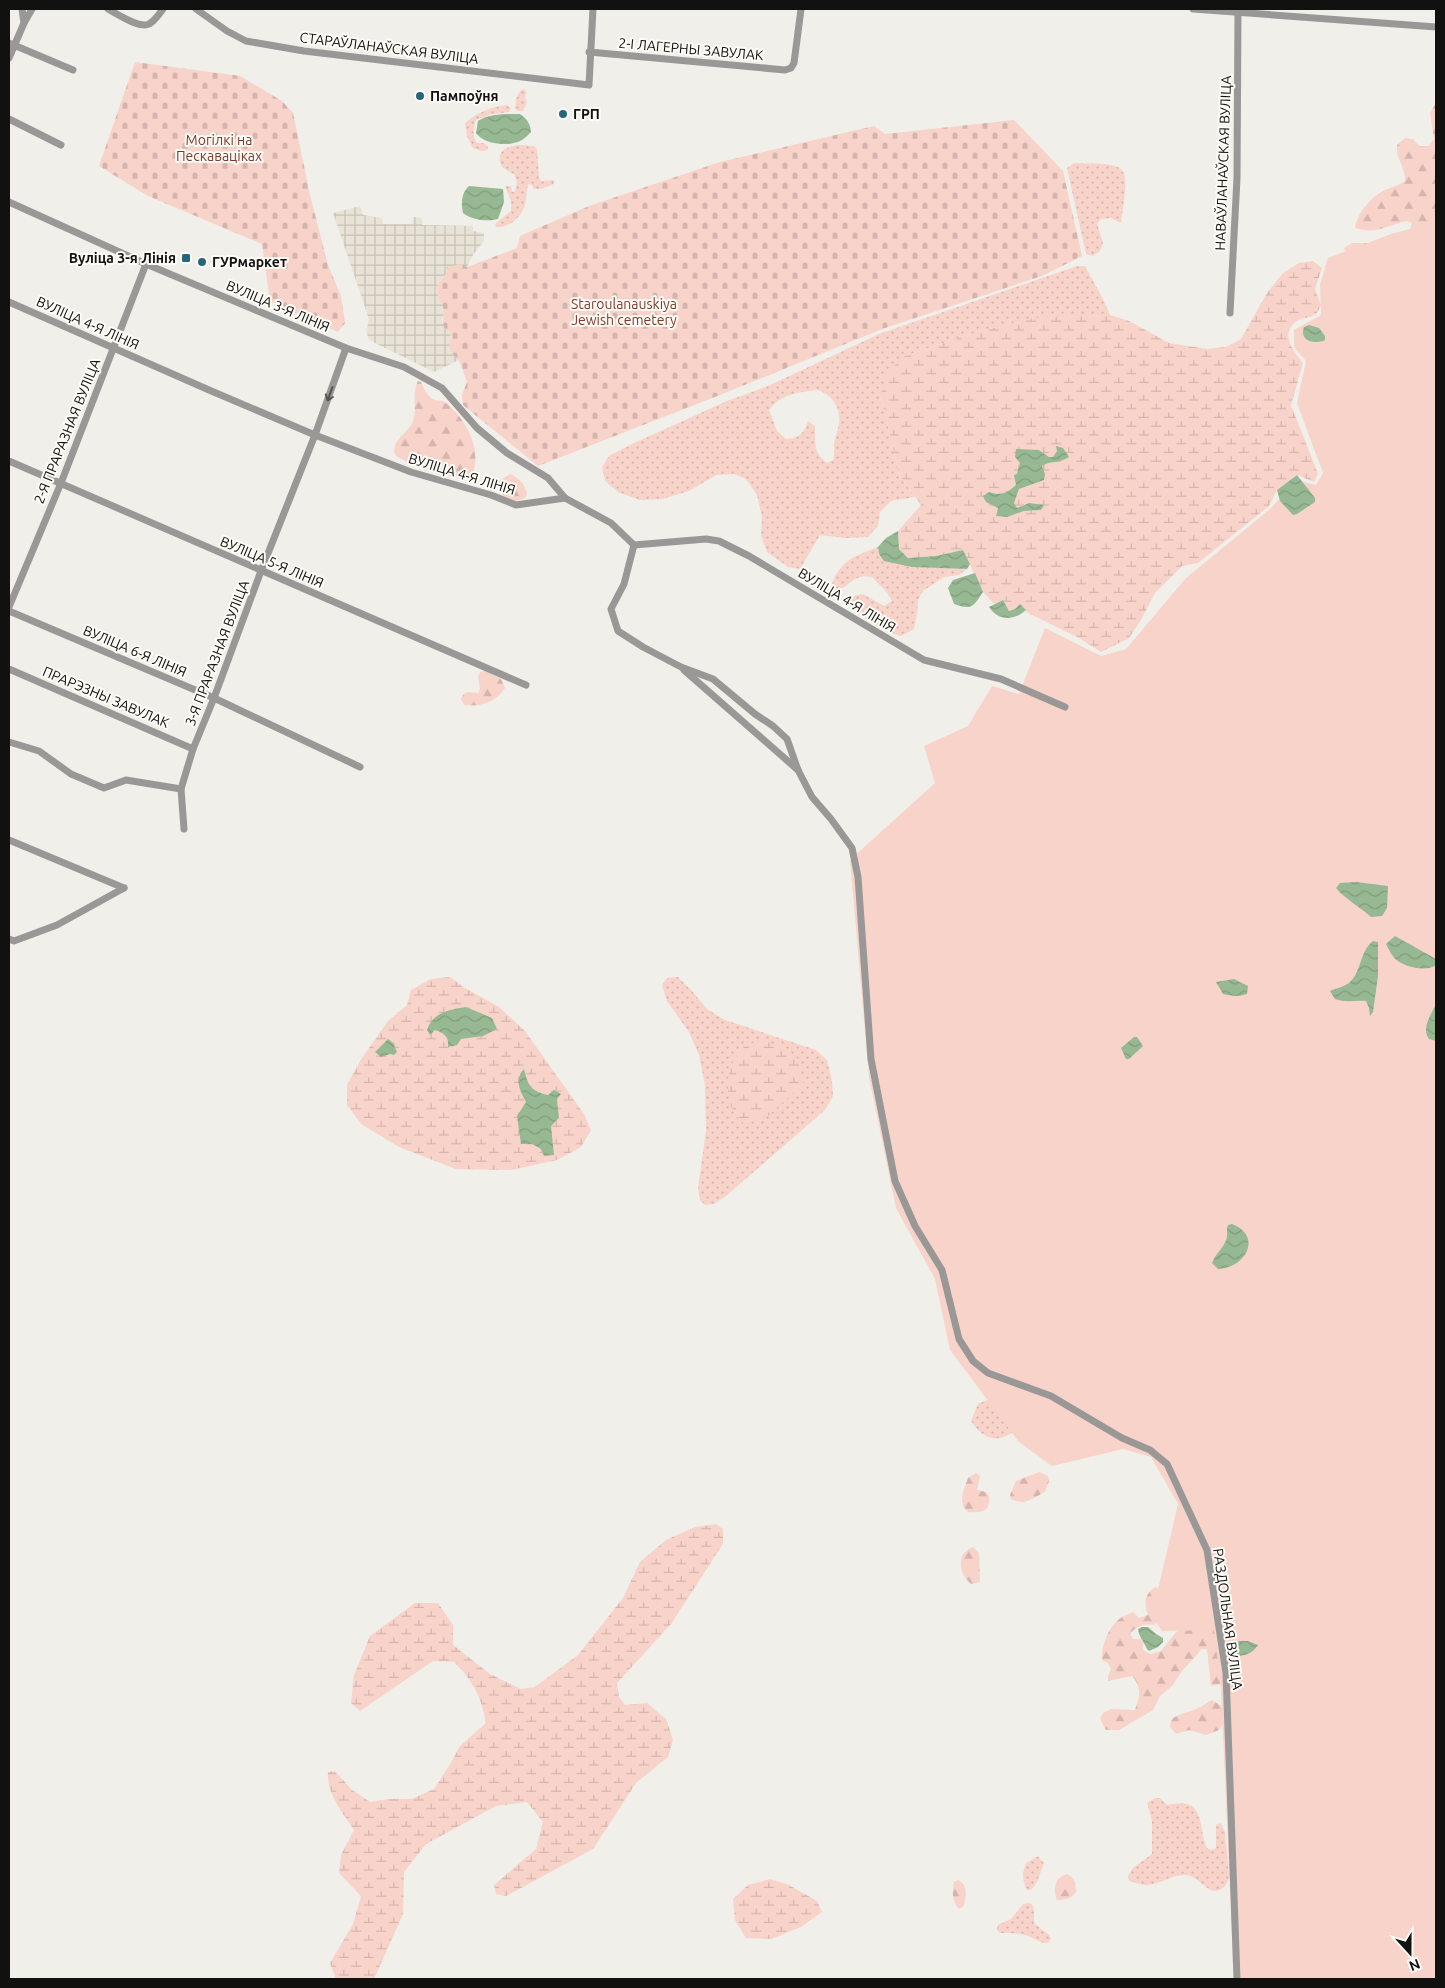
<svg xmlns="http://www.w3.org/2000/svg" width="1445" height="1988" viewBox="0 0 1445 1988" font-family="Ubuntu,sans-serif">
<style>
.industrial{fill:url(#industrial-grid)}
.grass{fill:url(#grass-dots);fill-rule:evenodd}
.forest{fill:url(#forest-firs)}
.wetland{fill:url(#wetland-marsh);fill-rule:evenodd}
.cemetery{fill:url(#cemetery-stones)}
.garden{fill:#f8d3ca}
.water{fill:url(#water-waves)}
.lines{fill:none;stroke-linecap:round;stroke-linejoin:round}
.street{stroke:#9a9897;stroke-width:7}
.oneway{stroke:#565453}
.poi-dot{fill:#26667b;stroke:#fefcf7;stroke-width:2}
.labels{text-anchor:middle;stroke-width:4;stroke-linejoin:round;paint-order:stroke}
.street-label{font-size:14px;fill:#11110f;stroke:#fefcf7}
.poi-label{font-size:14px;font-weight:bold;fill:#11110f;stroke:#fefcf7;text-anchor:start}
.park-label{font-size:14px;fill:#7c3a2b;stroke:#fefcf7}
</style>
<defs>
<pattern id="industrial-grid" width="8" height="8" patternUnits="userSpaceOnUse" patternTransform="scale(1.25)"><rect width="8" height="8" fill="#e8e3d6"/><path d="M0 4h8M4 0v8" fill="none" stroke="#c6c2b6"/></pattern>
<pattern id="grass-dots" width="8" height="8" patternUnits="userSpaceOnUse" patternTransform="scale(1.25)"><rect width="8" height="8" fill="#f8d3ca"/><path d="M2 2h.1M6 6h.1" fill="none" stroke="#d4b4ac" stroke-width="1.8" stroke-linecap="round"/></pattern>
<pattern id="forest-firs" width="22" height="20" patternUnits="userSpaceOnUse" patternTransform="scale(1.25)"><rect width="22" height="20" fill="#f8d3ca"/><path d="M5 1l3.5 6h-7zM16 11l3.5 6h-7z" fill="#d4b4ac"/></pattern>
<pattern id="wetland-marsh" width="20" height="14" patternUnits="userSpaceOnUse" patternTransform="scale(1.25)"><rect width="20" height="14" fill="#f8d3ca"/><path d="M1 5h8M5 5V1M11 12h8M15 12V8" fill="none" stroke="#d4b4ac"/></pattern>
<pattern id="cemetery-stones" width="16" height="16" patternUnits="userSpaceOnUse" patternTransform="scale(1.25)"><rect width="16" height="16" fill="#f8d3ca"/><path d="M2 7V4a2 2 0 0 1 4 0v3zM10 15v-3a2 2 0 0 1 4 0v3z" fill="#d4b4ac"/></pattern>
<pattern id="water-waves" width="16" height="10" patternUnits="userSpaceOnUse" patternTransform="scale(1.25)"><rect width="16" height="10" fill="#96b892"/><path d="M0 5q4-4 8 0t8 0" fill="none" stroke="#809d7d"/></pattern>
</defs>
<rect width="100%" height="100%" fill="#f1efe9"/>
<path class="industrial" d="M 360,206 L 363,215 L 382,218 L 383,224 L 412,224 L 413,217 L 422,218 L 422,225 L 473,226 L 473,231 L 484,233 L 484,241 L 473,255 L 467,267 L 446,274 L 437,285 L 438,299 L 443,305 L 445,313 L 442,319 L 444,328 L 449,331 L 459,360 L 434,372 L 369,340 L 366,331 L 369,320 L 366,310 L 333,213 Z"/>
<g class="grass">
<path d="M 524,89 L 526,92 L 525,98 L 527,103 L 523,111 L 518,111 L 515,109 L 516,99 L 520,91 Z"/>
<path d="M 507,105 L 511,108 L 509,112 L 492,114 L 476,120 C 473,129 472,135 477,143 L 484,143 L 488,147 L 487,150 L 482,151 L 473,148 L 467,136 L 465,123 C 476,113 493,106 507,105 Z"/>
<path d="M 521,145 L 534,146 L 537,149 L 539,177 L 541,181 L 554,180 L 554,184 L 541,189 L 534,189 L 532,185 L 528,184 C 526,191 527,198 525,205 C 522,216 507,231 495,226 L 497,222 L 511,211 L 511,201 L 505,186 L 511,186 L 512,192 L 515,191 L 517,184 L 515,175 L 502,167 C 494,150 508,146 521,145 Z"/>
<path d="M 1074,163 C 1084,164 1113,162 1121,169 C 1130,176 1122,211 1121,223 L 1111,218 L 1101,219 L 1097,224 L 1103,243 L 1100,251 L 1093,256 L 1086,254 L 1067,168 Z"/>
<path d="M 1077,266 L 1085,266 L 1102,297 L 1110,315 L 1035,318 L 977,332 L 905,356 L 880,397 L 886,417 L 899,474 L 915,497 L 891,501 L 880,512 L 878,526 L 868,537 L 845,538 L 820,535 L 800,569 L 788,567 L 767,552 L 761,535 L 762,517 L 757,495 L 746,479 L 734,474 L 716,475 L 689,491 L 662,499 L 640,500 L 618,492 L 605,481 L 602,467 L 609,456 L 632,444 L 727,401 L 768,386 L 879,334 ZM 818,390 C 834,395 843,412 838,428 C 837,434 835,438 834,444 C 834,449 835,454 833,460 L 827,463 C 813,453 815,442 815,426 L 808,421 C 803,434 800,438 786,439 L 777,431 L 769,410 C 780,394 800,392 818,390 Z"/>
<path d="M 878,547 L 879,554 L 912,567 L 967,569 L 959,575 L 944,577 L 923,591 L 918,600 L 917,614 L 914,629 L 901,636 C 884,632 858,615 846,603 L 848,597 L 863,594 L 884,606 L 892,601 C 888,591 879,585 872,577 C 852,574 852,585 837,591 L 832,584 C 841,559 856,556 878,547 Z"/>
<path d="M 678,977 L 691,990 L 707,1009 L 725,1020 L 816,1050 L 827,1060 L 832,1081 L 833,1096 L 825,1110 L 726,1196 L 714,1204 L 705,1205 L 700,1200 L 698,1188 L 706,1131 L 705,1086 L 699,1055 L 689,1032 L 667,1001 L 662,985 L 667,978 Z"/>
<path d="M 987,1400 L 992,1402 L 1017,1429 C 999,1444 984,1441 971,1421 L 978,1404 Z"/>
<path d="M 1155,1798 L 1160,1798 L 1167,1805 C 1173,1804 1181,1802 1187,1804 C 1204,1809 1200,1835 1207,1848 L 1211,1850 L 1216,1848 L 1216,1825 L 1221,1823 L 1225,1832 L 1229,1875 C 1229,1882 1224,1890 1216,1891 C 1207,1892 1198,1876 1186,1875 C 1172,1874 1161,1884 1148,1885 C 1143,1886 1135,1882 1129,1881 L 1128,1876 L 1133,1868 L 1152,1854 L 1152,1821 L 1147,1803 Z"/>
<path d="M 1038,1856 L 1044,1863 L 1037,1882 L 1031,1890 L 1027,1890 C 1022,1880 1022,1874 1026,1863 Z"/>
<path d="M 1028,1903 L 1032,1904 L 1034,1909 L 1034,1923 L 1049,1935 L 1051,1939 L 1048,1943 C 1040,1944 1033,1937 1025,1935 C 1016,1933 1008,1933 1000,1933 L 997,1930 L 998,1925 L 1011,1919 L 1023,1904 Z"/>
</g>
<g class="forest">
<path d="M 1436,103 L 1436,234 L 1345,252 L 1344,248 L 1352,243 L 1386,243 L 1410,230 L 1412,223 L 1407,221 C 1387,225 1377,235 1355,228 C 1357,214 1370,198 1383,191 C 1391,187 1398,186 1405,181 C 1406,168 1395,158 1397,145 L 1405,138 L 1413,139 L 1419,146 L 1428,146 L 1434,139 L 1430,113 Z"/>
<path d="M 418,381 L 421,382 C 424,389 427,397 435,400 C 439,401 442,400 446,403 C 466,419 483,450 472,476 L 465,479 L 450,476 L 437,471 L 410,464 L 395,455 C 391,439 408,434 413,421 C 418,408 411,396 418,381 Z"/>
<path d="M 510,474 C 519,478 525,484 527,494 L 525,498 L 516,501 L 503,496 L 498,485 L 499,481 Z"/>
<path d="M 485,671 L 501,679 L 505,688 C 496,702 481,707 464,705 L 461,699 L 463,695 L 467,692 L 478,693 L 480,689 L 478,677 L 480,672 Z"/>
<path d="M 1039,1472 L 1048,1476 L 1049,1481 L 1045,1492 C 1031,1499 1025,1506 1011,1499 L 1010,1495 L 1016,1481 Z"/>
<path d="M 976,1473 L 980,1476 L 977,1490 L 986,1492 L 989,1496 C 991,1512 981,1513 968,1512 C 957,1502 964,1490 968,1478 Z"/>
<path d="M 973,1547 L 979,1553 L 980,1582 L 971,1584 C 959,1574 955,1554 973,1547 Z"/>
<path d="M 1155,1587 L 1161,1590 L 1158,1622 L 1154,1625 C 1143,1623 1138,1626 1130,1633 L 1133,1639 L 1140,1639 L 1143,1643 L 1143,1650 L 1150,1654 L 1161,1651 L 1177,1631 L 1202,1624 L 1214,1628 L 1223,1679 L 1220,1684 L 1211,1686 L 1207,1649 L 1201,1649 L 1197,1655 L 1182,1671 L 1172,1686 L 1160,1696 L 1153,1710 L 1119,1730 L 1106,1730 L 1100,1719 L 1103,1713 L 1111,1709 L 1135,1710 C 1140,1697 1142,1687 1132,1676 L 1108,1681 L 1108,1676 L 1111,1669 L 1108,1663 L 1102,1660 C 1101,1646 1109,1625 1122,1617 C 1125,1615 1130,1614 1133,1612 L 1139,1618 L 1148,1615 C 1144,1602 1144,1595 1155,1587 Z"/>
<path d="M 1212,1700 L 1220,1705 L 1225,1713 L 1224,1722 L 1219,1730 L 1206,1735 L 1189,1730 L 1176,1734 L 1170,1727 C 1170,1714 1184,1714 1194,1710 C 1200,1708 1206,1703 1212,1700 Z"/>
<path d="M 1067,1874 C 1076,1878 1075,1884 1076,1892 C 1071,1899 1065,1900 1057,1900 C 1053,1889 1054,1878 1067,1874 Z"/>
<path d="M 958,1880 C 969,1885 966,1898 963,1907 L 959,1909 C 952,1902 952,1891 954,1882 Z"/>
</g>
<g class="wetland">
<path d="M 1313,261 L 1322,268 L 1315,289 L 1321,305 C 1320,308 1317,314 1314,315 C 1311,318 1304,317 1299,320 C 1278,331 1293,351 1303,363 L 1291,405 L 1318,474 L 1314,482 L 1297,475 L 1277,490 L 1269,506 L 1198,563 L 1182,566 L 1155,593 L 1141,620 L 1129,638 L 1101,652 L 1079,638 L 1028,613 L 1020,604 L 1015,609 L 1009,611 L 1003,600 L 994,604 L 983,592 L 963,550 L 936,556 L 908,558 L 899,549 L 898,531 L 921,505 L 899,474 L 886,417 L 880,397 L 888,372 L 905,356 L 977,332 L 1035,318 L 1110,315 L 1129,321 L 1169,343 L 1207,349 L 1226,347 L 1241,339 L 1267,293 L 1283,273 L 1299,263 ZM 1039,450 L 1049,457 L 1053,457 L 1057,451 L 1067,459 C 1063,460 1044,464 1041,466 L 1044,480 L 1019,489 L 1014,503 L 1016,508 L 1029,503 L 1042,510 L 1024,511 L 1007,517 L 996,516 L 998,508 L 989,492 C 1001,496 1007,493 1017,485 C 1017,470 1021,452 1039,450 Z"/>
<path d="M 450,977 L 465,988 L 499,1007 L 525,1031 L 584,1114 L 591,1130 L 581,1147 L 557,1160 L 511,1170 L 456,1169 L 399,1147 L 361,1124 L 347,1105 L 347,1085 L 360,1061 L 388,1021 L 407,1005 L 411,990 L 431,979 ZM 435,1029 L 483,1035 L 461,1039 L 448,1046 C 449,1036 444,1033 435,1029 ZM 524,1070 C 529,1094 537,1090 557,1099 L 559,1118 L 551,1126 L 541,1149 L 532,1144 L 526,1102 L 521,1089 Z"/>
<path d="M 759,1040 L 785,1047 L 799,1060 L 803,1084 L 768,1116 L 745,1124 C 729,1115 726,1092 729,1074 C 730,1066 736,1057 740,1049 Z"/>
<path d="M 716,1524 L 723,1529 L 723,1544 L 671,1624 L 617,1683 L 619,1697 L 625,1705 L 647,1703 L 666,1719 L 673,1740 L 668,1757 L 636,1783 L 593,1849 L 506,1896 L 496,1894 L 494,1885 L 536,1849 L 543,1822 L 527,1802 L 496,1806 L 426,1844 L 404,1872 L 403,1914 L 374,1979 L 336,1979 L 330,1963 L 353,1924 L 361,1896 L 339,1873 L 341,1855 L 354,1830 C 343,1813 326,1793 328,1772 L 335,1771 L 351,1789 L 370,1802 L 388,1799 L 412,1799 L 434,1789 L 449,1766 L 460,1746 L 486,1723 C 482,1698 472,1679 454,1662 L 433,1661 L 360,1711 L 351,1703 L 354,1675 L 370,1636 L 415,1603 L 438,1603 L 453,1625 L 453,1645 L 490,1674 L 521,1689 L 535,1687 L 578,1655 L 623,1598 L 640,1562 L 666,1540 L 695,1527 Z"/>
<path d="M 770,1879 L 789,1885 L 817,1901 L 822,1912 L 801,1927 L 771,1939 L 746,1938 L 735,1920 L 733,1899 L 748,1885 Z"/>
</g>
<g class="cemetery">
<path d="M 135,62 L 240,76 L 282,101 L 293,113 L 310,195 L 328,265 L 341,296 L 345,323 L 338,332 L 270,301 L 262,244 L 148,196 L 99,166 Z"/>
<path d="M 1014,120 L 1063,171 L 1082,256 L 1042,276 L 882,329 L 725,393 L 538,466 L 463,405 L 462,395 L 467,382 L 459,360 L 451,352 L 449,344 L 452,338 L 449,331 L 444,328 C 441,315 448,310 438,299 L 437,285 L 446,274 L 447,267 L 462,264 L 467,267 L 517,248 L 520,236 L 589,206 L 720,162 L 874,126 L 885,134 Z"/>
</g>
<path class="garden" d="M 1436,222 L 1436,1979 L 1234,1979 L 1221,1690 L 1214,1630 L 1162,1631 L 1152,1615 L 1178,1504 L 1151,1457 L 1123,1449 L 1052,1466 L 1019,1442 L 950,1350 L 935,1279 L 896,1208 L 869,1077 L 850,860 L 935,783 L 924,746 L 968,726 L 992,686 L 1019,694 L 1045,628 L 1101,656 L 1126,649 L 1186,578 L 1269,510 L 1297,480 L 1316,485 L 1323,473 L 1297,403 L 1306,361 L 1294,347 L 1294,330 L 1321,315 L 1320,285 L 1328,258 L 1391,234 Z"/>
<g class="water">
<path d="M 520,114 C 527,119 530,123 531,132 C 528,135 525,138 522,140 C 510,147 484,145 476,133 L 478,121 C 490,113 506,114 520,114 Z"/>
<path d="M 469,186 L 503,189 L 504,202 L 498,219 C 487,222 472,220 463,213 C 461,204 461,193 469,186 Z"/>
<path d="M 1309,325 L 1319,328 L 1325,336 L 1325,340 C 1314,345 1299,341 1304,327 Z"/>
<path d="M 1056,446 L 1063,448 L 1069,457 C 1061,463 1049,461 1042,466 L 1045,474 L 1044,480 L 1019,489 L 1014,503 L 1017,508 L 1029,503 L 1044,505 L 1041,510 L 1024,511 L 1007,517 L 996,516 L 998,508 L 986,502 L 983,496 L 989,492 C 1001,496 1007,493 1016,485 L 1014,475 L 1017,474 L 1020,463 L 1015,457 L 1016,449 L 1039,450 L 1049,457 L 1053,457 L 1057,451 Z"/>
<path d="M 1297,475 L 1315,498 L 1315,502 L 1297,514 L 1293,515 L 1280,501 L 1277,490 Z"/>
<path d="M 898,531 L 899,549 L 908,558 L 936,556 L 963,550 L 970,564 L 967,569 L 912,567 L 884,561 L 879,554 L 878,547 L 886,538 Z"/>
<path d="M 975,573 L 983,592 C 973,607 972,610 954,604 L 948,588 L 953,580 Z"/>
<path d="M 1003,600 L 1009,611 L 1015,609 L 1020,604 L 1026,610 C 1014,621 998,621 989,607 Z"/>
<path d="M 1356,882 L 1388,886 L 1387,908 L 1382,916 L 1371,917 C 1360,907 1345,899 1336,888 L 1340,883 Z"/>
<path d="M 1395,936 L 1436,959 L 1435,966 C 1425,971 1408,968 1398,961 C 1393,958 1389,950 1386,944 Z"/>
<path d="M 1373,941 L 1378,942 L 1378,976 L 1373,1012 L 1370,1016 L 1369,1008 L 1366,1001 C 1355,1000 1346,1003 1335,999 L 1330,991 C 1336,988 1344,987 1349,983 C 1362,972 1359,952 1373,941 Z"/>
<path d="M 1234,979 L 1248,986 L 1247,994 C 1238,997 1232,996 1223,994 L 1216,982 Z"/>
<path d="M 1436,1004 L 1436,1041 L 1429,1039 C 1421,1028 1431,1015 1436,1004 Z"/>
<path d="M 466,1007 L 492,1018 L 497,1029 L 483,1036 L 461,1039 L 457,1045 L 448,1047 C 449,1036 444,1033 435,1030 L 430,1035 L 427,1030 C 433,1012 449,1010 466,1007 Z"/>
<path d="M 1134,1037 L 1137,1037 L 1143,1046 L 1129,1059 L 1126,1059 L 1121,1048 Z"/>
<path d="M 388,1039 L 393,1043 L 397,1052 L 394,1055 L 390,1054 L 381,1057 L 375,1052 Z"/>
<path d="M 524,1069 C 528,1086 531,1091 548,1095 L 554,1090 L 561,1094 L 557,1099 L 559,1118 L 551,1126 L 554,1155 L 544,1156 L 541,1149 L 532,1144 L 521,1144 L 517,1116 L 526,1102 C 520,1091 514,1079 524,1069 Z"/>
<path d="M 1232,1224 C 1263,1236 1246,1268 1218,1269 L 1212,1263 C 1215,1254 1225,1247 1227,1237 C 1228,1232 1226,1230 1228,1225 Z"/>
<path d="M 1142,1627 L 1148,1627 L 1156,1634 L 1163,1638 L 1163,1642 L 1158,1647 L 1149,1651 L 1147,1649 C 1144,1642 1139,1637 1138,1629 Z"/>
<path d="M 1238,1641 L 1248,1641 L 1258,1645 C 1252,1654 1245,1656 1234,1656 L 1230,1650 Z"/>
</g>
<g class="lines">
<g class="street">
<path d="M 108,9 C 117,14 140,29 149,24 C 155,21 159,14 163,9"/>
<path d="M 196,9 L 227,31 L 246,41 L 304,51 L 589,85 L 593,9"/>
<path d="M 1193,9 L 1436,27"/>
<path d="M 24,23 L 32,9"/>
<path d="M 9,43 L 73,70"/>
<path d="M 589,52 L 785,70 L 791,68 L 794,63 L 801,9"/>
<path d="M 9,58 L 24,23 L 22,9"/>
<path d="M 9,119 L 61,145"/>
<path d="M 9,202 L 146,264 L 346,348 L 404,367 L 442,388 L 477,428 L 507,453 L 548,478 L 565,498"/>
<path d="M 9,302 L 209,390 L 315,435 L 411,472 L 491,495 L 516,505 L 565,498 L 611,523 L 634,545 L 706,539 L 719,541 L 749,556 L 924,660 L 1001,679 L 1065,707"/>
<path d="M 1230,313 L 1237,178 L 1238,9"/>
<path d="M 9,461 L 526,685"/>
<path d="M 634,545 L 624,584 L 611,609 L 618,631 L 643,647 L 681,667 L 713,679 L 755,714 L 773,726 L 787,739 L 798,770 L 812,797 L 831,819 L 852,848 L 858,877 L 871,1059 L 895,1181 L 915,1226 L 942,1270 L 959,1339 L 973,1361 L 988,1373 L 1051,1396 L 1122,1438 L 1150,1450 L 1167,1464 L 1207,1550 L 1226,1673 L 1237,1979"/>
<path d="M 9,607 L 61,483 L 146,264"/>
<path d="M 9,611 L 214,698 L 360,767"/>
<path d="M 9,669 L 193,749"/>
<path d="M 684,670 L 798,770"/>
<path d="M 9,742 L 39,751 L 71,774 L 104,788 L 126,780 L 181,789"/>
<path d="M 184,829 L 181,789 L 193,749 L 214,698 L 261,571 L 315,435 L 346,348"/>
<path d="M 9,840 L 124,888"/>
<path d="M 9,939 L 14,941 L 57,925 L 124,888"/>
</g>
</g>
<defs><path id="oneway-shaft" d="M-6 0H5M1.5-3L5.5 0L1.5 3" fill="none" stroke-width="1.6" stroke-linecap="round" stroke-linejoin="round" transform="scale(1.25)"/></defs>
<use class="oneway" href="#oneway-shaft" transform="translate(330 394) rotate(109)"/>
<g class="poi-dot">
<circle cx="420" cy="96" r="5"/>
<circle cx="563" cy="114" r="5"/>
<rect x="181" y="253" width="10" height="10" rx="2.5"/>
<circle cx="202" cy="262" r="5"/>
</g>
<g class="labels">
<g class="street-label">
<text transform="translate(389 48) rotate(7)" y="5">СТАРАЎЛАНАЎСКАЯ ВУЛІЦА</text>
<text transform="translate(691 49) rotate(5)" y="5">2-І ЛАГЕРНЫ ЗАВУЛАК</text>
<text transform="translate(1223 163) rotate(-88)" y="5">НАВАЎЛАНАЎСКАЯ ВУЛІЦА</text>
<text transform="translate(278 306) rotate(23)" y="5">ВУЛІЦА 3-Я ЛІНІЯ</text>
<text transform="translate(88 323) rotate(24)" y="5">ВУЛІЦА 4-Я ЛІНІЯ</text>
<text transform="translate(67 431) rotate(-68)" y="5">2-Я ПРАРАЗНАЯ ВУЛІЦА</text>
<text transform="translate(462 474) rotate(17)" y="5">ВУЛІЦА 4-Я ЛІНІЯ</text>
<text transform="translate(272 562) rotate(23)" y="5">ВУЛІЦА 5-Я ЛІНІЯ</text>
<text transform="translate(847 600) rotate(31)" y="5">ВУЛІЦА 4-Я ЛІНІЯ</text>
<text transform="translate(135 651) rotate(23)" y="5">ВУЛІЦА 6-Я ЛІНІЯ</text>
<text transform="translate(217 653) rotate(-69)" y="5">3-Я ПРАРАЗНАЯ ВУЛІЦА</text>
<text transform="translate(106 697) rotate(23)" y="5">ПРАРЭЗНЫ ЗАВУЛАК</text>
<text transform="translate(1228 1619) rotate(82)" y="5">РАЗДОЛЬНАЯ ВУЛІЦА</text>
</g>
<g class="poi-label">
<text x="430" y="101">Пампоўня</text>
<text x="573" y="119">ГРП</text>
<text x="176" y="263" text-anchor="end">Вуліца 3-я Лінія</text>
<text x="212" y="267">ГУРмаркет</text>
</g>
<g class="park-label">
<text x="219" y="145">Могілкі на<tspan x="219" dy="16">Пескаваціках</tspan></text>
<text x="624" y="309">Staroulanauskiya<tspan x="624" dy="16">Jewish cemetery</tspan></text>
</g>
</g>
<rect width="1445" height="1988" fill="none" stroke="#11110f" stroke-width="20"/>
<g transform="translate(1410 1953) rotate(159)" stroke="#fefcf7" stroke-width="4" paint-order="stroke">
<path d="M0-4L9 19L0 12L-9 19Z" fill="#11110f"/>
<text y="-8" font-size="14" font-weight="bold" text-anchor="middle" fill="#11110f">N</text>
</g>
</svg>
